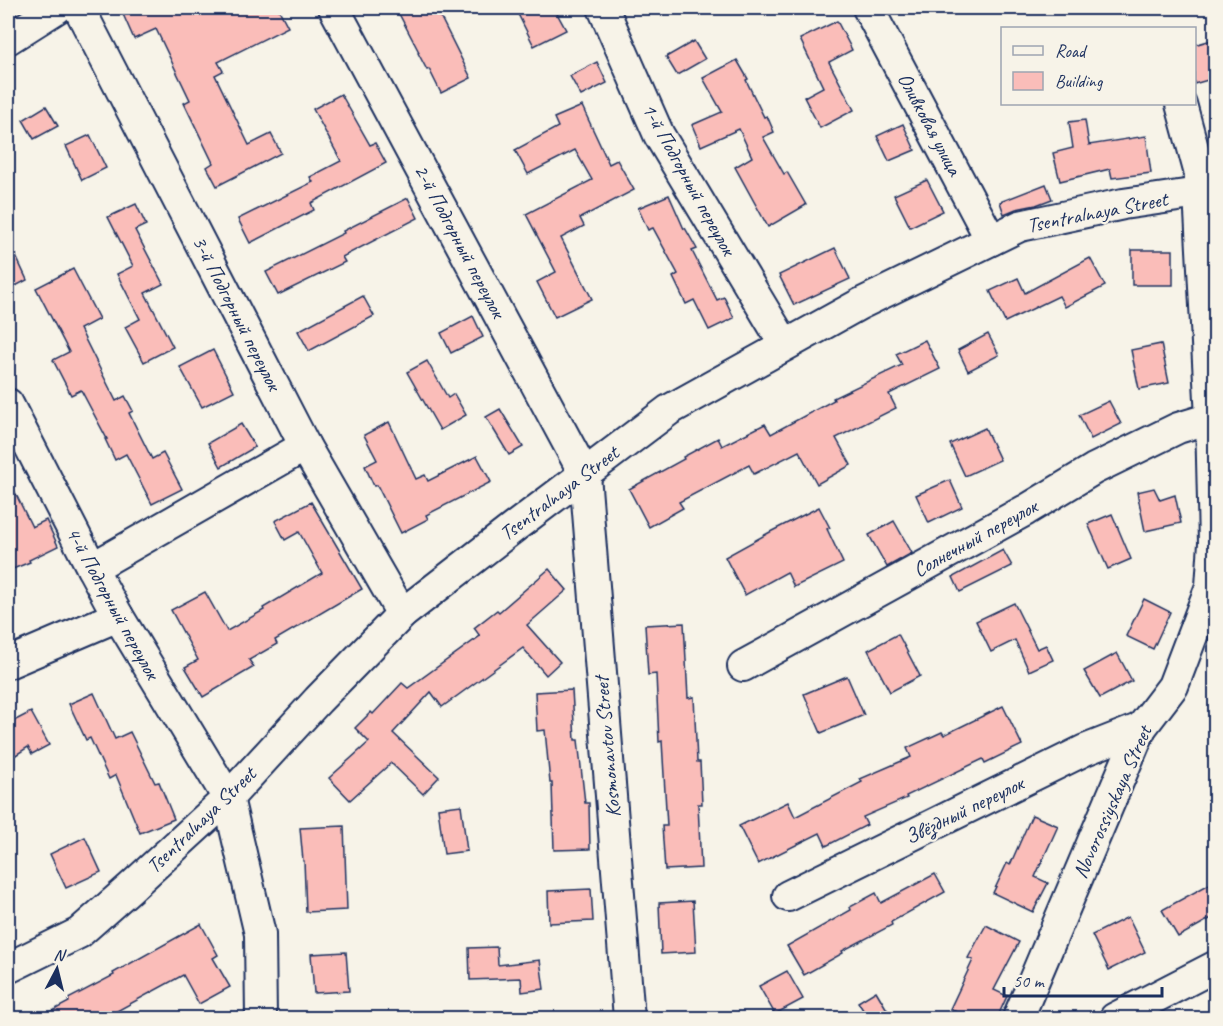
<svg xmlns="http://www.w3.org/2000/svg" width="1223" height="1026" viewBox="0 0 1223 1026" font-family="Caveat,sans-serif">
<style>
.building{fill:#fabdb9;stroke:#1b2f5e;stroke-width:1.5}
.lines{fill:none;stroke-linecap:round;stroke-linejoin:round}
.minor-casing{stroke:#1b2f5e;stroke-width:34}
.minor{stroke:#f7f3e8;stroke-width:30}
.labels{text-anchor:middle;stroke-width:4.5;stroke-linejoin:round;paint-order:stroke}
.street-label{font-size:21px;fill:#1b2f5e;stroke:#f7f3e8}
</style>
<rect width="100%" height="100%" fill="#f7f3e8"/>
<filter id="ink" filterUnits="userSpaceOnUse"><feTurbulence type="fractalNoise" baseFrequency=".0167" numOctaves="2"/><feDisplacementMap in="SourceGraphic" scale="12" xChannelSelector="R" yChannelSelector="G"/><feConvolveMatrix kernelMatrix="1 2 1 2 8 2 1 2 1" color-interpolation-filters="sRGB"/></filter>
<g filter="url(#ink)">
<g class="building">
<path d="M 131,8 L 278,8 L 288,27 L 218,62 L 223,71 L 215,75 L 249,145 L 271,134 L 281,153 L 217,186 L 207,167 L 213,163 L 184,103 L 190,100 L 156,29 L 134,39 L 122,12 Z"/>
<path d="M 396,8 L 436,8 L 471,78 L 441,93 L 429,69 L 427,70 L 418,53 L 419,52 Z"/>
<path d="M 515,8 L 554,8 L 566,30 L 534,46 Z"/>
<path d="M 837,21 L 852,50 L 829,62 L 854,110 L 820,128 L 804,97 L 823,87 L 800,39 Z"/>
<path d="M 1215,39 L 1215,78 L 1194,84 L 1194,45 Z"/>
<path d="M 694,41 L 705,59 L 677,75 L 666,57 Z"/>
<path d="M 737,60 L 748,79 L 746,80 L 764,117 L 767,116 L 774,132 L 763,137 L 784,174 L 787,172 L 806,205 L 768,227 L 735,167 L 752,157 L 739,129 L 701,146 L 692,125 L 722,112 L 703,78 Z"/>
<path d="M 597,62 L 607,83 L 581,96 L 570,76 Z"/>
<path d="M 341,94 L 370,145 L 375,143 L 386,163 L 311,203 L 314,210 L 250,243 L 238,219 L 313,182 L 310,177 L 341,161 L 313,109 Z"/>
<path d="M 46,106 L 58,126 L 34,139 L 23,120 Z"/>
<path d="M 582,106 L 609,164 L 617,160 L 634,190 L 580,218 L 584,226 L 561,238 L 592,299 L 555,317 L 537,282 L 556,272 L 526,214 L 592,180 L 575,150 L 528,174 L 515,150 L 558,127 L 554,118 Z"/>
<path d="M 1085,120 L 1089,145 L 1146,136 L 1151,173 L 1112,178 L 1110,169 L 1060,181 L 1053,153 L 1073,148 L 1069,122 Z"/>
<path d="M 903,124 L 915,150 L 889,161 L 877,136 Z"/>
<path d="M 90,135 L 106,168 L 82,180 L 66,146 Z"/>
<path d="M 927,180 L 943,211 L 910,227 L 894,195 Z"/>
<path d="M 1046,184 L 1052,199 L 1036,205 L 1016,209 L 1004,214 L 1000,202 Z"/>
<path d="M 669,195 L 684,229 L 685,228 L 697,249 L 692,251 L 717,300 L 724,297 L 734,318 L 709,330 L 694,300 L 686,304 L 673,277 L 678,274 L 653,228 L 648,230 L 638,208 Z"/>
<path d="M 408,198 L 418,218 L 342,257 L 345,262 L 278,295 L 266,272 L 344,233 L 343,231 Z"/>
<path d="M 136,204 L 146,225 L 135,230 L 163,284 L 145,293 L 173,347 L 144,362 L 125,327 L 140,319 L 117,274 L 133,266 L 108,217 Z"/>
<path d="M 8,239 L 27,280 L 8,290 Z"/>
<path d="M 835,248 L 850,279 L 794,305 L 779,275 Z"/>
<rect x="1132" y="250" width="41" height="35"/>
<path d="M 1090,258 L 1105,286 L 1065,307 L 1059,296 L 1005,322 L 990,291 L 1018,278 L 1025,293 Z"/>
<path d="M 73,269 L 99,319 L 80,329 L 116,401 L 125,396 L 133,411 L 129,413 L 152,459 L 163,453 L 182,489 L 152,504 L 126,454 L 115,460 L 105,439 L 107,439 L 81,390 L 71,395 L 53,360 L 69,352 L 36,288 Z"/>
<path d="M 363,296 L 374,316 L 309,351 L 298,331 Z"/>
<path d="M 473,316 L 483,337 L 451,353 L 441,333 Z"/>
<path d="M 988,334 L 999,355 L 968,371 L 958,350 Z"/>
<path d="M 925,340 L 940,369 L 889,394 L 896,408 L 836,438 L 851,465 L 817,484 L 799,451 L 754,474 L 749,465 L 679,502 L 683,508 L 649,527 L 629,489 L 684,459 L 683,457 L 718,438 L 722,446 L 765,424 L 771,434 L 834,400 L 833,398 L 902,365 L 896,354 Z"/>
<path d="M 1161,344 L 1169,383 L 1139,389 L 1131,350 Z"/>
<path d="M 213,350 L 234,391 L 202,407 L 180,367 Z"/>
<path d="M 427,361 L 448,398 L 454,394 L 466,415 L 440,430 L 407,372 Z"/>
<path d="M 1109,401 L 1121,424 L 1091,439 L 1079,415 Z"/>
<path d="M 500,409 L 523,447 L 509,455 L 486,417 Z"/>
<path d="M 389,422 L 416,479 L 425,475 L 428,481 L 477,456 L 491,482 L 426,515 L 428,519 L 401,533 L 377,485 L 374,486 L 365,466 L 377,460 L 364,435 Z"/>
<path d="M 241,424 L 255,447 L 221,467 L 208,443 Z"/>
<path d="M 985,428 L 1000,460 L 965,476 L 950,444 Z"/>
<path d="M 8,478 L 32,527 L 46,520 L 58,546 L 29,560 L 30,562 L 8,571 Z"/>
<path d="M 950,480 L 962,507 L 929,523 L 916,495 Z"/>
<path d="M 1154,488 L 1160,500 L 1175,495 L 1181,523 L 1145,531 L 1137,492 Z"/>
<path d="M 311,502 L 362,589 L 275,640 L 277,644 L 249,660 L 254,667 L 203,697 L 185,667 L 198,660 L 171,610 L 205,592 L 227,631 L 264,610 L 263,608 L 322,573 L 299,532 L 285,540 L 275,521 Z"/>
<path d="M 819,507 L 830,528 L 827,529 L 843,563 L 794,587 L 787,572 L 745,595 L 725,557 L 772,531 Z"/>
<path d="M 1112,514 L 1131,559 L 1108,569 L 1088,524 Z"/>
<path d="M 894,521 L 912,553 L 887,567 L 869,535 Z"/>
<path d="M 1003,550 L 1012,566 L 960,592 L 953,577 Z"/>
<path d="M 549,569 L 567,590 L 527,625 L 560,662 L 546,675 L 523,648 L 442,707 L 431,692 L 393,733 L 439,777 L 423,794 L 391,763 L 350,800 L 329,778 L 369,742 L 355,728 L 371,712 L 373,714 L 402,683 L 408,688 L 480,636 L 474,628 L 497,610 L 499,612 Z"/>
<path d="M 1144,599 L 1170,612 L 1153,649 L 1126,636 Z"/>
<path d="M 1014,603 L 1037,649 L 1046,645 L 1053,660 L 1029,671 L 1015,640 L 991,652 L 976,621 Z"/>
<path d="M 684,623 L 688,698 L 694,697 L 697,762 L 700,762 L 702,804 L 698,804 L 701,868 L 665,870 L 662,826 L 667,826 L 662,741 L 659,742 L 656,674 L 648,675 L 645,625 Z"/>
<path d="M 898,634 L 920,676 L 890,692 L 868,650 Z"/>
<path d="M 1117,653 L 1132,681 L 1100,698 L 1084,671 Z"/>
<path d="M 847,676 L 864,715 L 821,733 L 804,694 Z"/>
<path d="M 572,690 L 575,740 L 578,740 L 585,803 L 589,803 L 590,849 L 554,850 L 552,783 L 550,783 L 545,730 L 537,731 L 535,692 Z"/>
<path d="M 94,693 L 115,739 L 130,732 L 155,783 L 159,782 L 174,819 L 140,833 L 116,775 L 109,779 L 90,738 L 86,740 L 69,704 Z"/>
<path d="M 1003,706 L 1022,745 L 985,763 L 983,759 L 906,796 L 907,798 L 863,817 L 867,825 L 826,846 L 820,833 L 758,864 L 739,826 L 788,802 L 795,817 L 862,782 L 860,779 L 911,757 L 907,748 L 942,732 L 944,735 Z"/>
<path d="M 31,712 L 49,745 L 32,754 L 28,747 L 8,760 L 8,724 Z"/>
<path d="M 461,805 L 467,851 L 444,854 L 438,808 Z"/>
<path d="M 1032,815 L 1058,826 L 1035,877 L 1048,883 L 1033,912 L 993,893 L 1007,863 L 1010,865 Z"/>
<path d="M 344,826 L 347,910 L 306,912 L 304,861 L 303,861 L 300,828 Z"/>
<path d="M 85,837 L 101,872 L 66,888 L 50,854 Z"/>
<path d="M 935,874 L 945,892 L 891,922 L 892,925 L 842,951 L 843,953 L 804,975 L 787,946 L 851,910 L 850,907 L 876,893 L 881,903 Z"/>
<path d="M 1215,881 L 1215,916 L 1178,937 L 1162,910 Z"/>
<path d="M 591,889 L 593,921 L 549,923 L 548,891 Z"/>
<path d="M 693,901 L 696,952 L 661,954 L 659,903 Z"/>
<path d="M 1128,917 L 1145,952 L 1109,970 L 1092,935 Z"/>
<path d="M 201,924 L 218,955 L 213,958 L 230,987 L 199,1004 L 183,975 L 115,1012 L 118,1018 L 39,1018 L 69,1002 L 68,999 L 114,975 L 113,973 Z"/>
<path d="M 986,925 L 1019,942 L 994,990 L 1007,996 L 997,1018 L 970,1018 L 950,1009 L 973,960 L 968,958 Z"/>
<path d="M 497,947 L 498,965 L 540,960 L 544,989 L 522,992 L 521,978 L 470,980 L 469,948 Z"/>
<path d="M 346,952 L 349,991 L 314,993 L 311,954 Z"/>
<path d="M 787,971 L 803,999 L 775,1014 L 759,986 Z"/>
<path d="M 876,991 L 889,1013 L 878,1018 L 868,1018 L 858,1002 Z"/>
</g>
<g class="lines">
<g class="minor-casing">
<g id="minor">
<path d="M 79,8 L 305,446 L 402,614"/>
<path d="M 334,8 L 585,475 L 629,1018"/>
<path d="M 603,8 L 659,135 L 785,345"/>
<path d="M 868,8 L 991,240"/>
<path d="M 8,39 L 57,8"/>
<path d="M 8,404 L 92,568 L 118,616 L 228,798 L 260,934 L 261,1018"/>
<path d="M 92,568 L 305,446"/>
<path d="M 8,663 L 118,616"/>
<path d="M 743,666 L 1026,510 L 1094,469 L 1178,428 L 1211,418"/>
<path d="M 788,896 L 1085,750 L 1141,728"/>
<path d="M 8,968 L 79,933 L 130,888 L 228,798 L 318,700 L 402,614 L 513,528 L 669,410 L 860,304 L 1020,226 L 1123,204 L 1199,193 L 1216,193"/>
<path d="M 1018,1018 L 1141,728 L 1173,686 L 1211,586 L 1214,543 L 1211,418 L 1199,193 L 1200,174 L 1181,104"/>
<path d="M 1115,1018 L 1216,966"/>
</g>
</g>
<use href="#minor" class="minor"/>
</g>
</g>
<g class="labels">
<g class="street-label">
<text transform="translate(930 124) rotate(62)" y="7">Оливковая улица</text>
<text transform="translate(689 179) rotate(61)" y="7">1-й Подгорный переулок</text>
<text transform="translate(1097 212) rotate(-11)" y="7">Tsentralnaya Street</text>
<text transform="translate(460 241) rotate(62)" y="7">2-й Подгорный переулок</text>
<text transform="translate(237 313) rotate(63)" y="7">3-й Подгорный переулок</text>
<text transform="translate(559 493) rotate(-37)" y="7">Tsentralnaya Street</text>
<text transform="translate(975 538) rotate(-29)" y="7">Солнечный переулок</text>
<text transform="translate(113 603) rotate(61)" y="7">4-й Подгорный переулок</text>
<text transform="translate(607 747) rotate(-95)" y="7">Kosmonavtov Street</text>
<text transform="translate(1112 802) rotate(-66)" y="7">Novorossiyskaya Street</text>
<text transform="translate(964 810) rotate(-26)" y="7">Звёздный переулок</text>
<text transform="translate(201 820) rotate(-44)" y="7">Tsentralnaya Street</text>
</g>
</g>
<rect width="1223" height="1026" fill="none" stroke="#f7f3e8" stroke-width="30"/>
<rect x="15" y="15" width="1193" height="996" fill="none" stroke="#1b2f5e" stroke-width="2" filter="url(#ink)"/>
<rect x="1001" y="27" width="195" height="78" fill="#f7f3e8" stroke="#9fa5b1" stroke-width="1.5"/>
<rect x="1013" y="46" width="30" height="9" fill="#f7f3e8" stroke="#9fa5b1" stroke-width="1.5"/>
<text x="1055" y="57" font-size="18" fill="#1b2f5e">Road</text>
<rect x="1013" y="72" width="30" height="18" fill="#fabdb9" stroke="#9fa5b1" stroke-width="1.5"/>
<text x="1055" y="87" font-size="18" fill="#1b2f5e">Building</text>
<g transform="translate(57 969) rotate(7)" stroke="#f7f3e8" stroke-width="4.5" paint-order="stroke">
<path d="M0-4.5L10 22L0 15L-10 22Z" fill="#1b2f5e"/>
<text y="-9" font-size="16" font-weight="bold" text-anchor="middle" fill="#1b2f5e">N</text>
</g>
<path d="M1004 987v9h158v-9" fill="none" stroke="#1b2f5e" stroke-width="3"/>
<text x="1013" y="987" font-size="18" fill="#1b2f5e" stroke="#f7f3e8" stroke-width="4.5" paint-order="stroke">50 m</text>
</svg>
